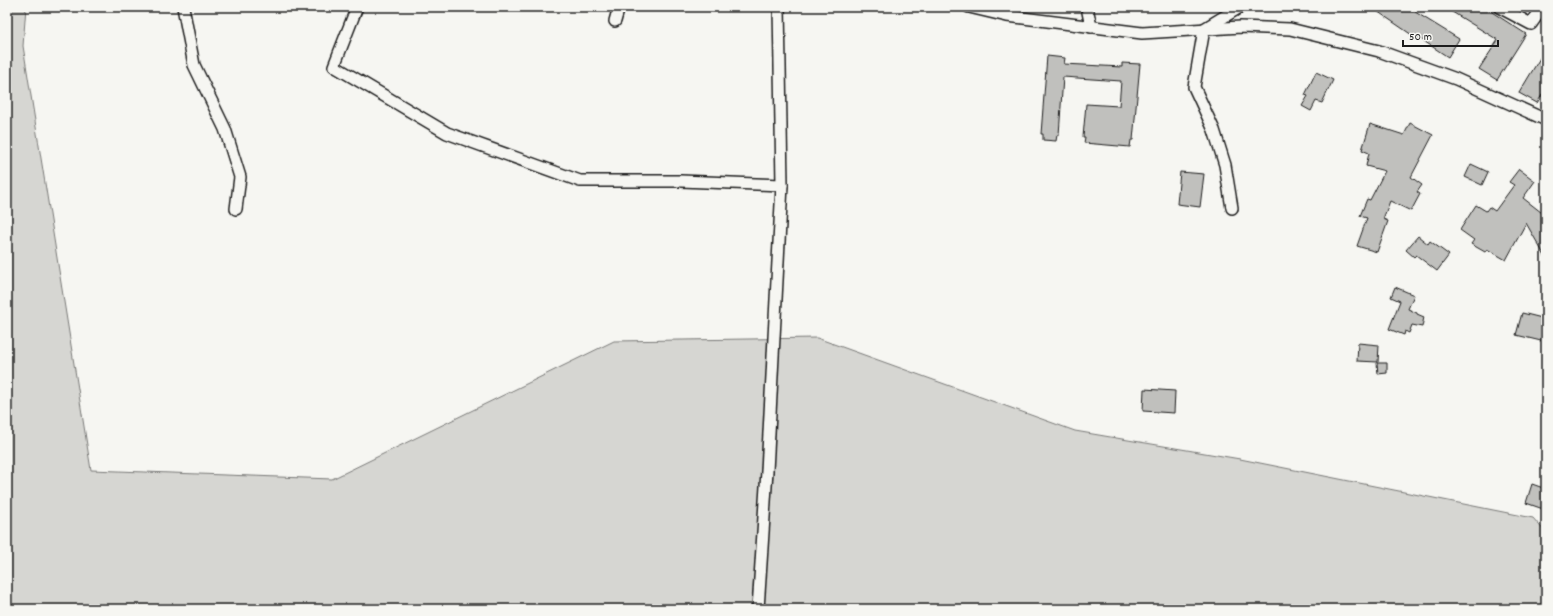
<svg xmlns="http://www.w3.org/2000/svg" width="1553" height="616" viewBox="0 0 1553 616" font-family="Dekko,sans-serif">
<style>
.green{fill:#d6d6d2;stroke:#797977}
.building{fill:#c0c0bd;stroke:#1c1c1c}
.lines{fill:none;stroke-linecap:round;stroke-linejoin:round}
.minor-casing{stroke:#1c1c1c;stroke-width:14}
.minor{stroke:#f6f6f2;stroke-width:11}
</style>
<rect width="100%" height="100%" fill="#f6f6f2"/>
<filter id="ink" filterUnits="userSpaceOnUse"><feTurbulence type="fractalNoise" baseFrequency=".025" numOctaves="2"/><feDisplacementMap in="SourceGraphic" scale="8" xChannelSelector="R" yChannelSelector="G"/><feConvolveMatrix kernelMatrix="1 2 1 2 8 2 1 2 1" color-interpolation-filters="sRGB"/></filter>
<g filter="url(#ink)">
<path class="green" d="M 7,7 L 26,7 L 23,46 L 91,470 L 332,479 L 614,341 L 817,338 L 1075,431 L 1240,459 L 1533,518 L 1546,533 L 1546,609 L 7,609 Z"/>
<g class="building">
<path d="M 1371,7 L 1407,7 L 1459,39 L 1448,57 L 1413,34 L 1412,35 Z"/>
<path d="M 1444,7 L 1484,7 L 1526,34 L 1497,80 L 1479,69 L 1498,40 Z"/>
<path d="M 1546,48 L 1546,89 L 1537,103 L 1519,93 Z"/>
<path d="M 1047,56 L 1065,58 L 1064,64 L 1122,67 L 1122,63 L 1140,64 L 1133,140 L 1131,140 L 1130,147 L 1084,143 L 1085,137 L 1083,137 L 1086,104 L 1119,106 L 1121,81 L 1063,77 L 1059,135 L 1057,135 L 1056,141 L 1043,140 L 1043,134 L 1041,134 Z"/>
<path d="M 1316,72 L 1333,80 L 1322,103 L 1316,101 L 1311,111 L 1302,106 L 1308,96 L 1305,95 Z"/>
<path d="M 1410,123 L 1433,135 L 1411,177 L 1422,185 L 1417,192 L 1420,194 L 1411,211 L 1390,201 L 1383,219 L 1388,221 L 1377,252 L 1357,246 L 1367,218 L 1360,216 L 1367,199 L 1370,200 L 1385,171 L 1366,166 L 1369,153 L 1362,150 L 1370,124 L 1404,135 Z"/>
<path d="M 1471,164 L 1488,172 L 1482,185 L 1465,177 Z"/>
<path d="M 1519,169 L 1535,181 L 1523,198 L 1546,216 L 1546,258 L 1526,223 L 1506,260 L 1487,249 L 1485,252 L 1471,244 L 1474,240 L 1460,230 L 1476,205 L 1486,211 L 1489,207 L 1495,211 L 1514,185 L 1509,182 Z"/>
<path d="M 1180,172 L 1204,174 L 1200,207 L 1177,204 Z"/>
<path d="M 1418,236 L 1428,244 L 1430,241 L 1449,255 L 1437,271 L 1416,255 L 1414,257 L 1406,250 Z"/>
<path d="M 1395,287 L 1414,295 L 1408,309 L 1417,313 L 1417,314 L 1424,317 L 1422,327 L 1412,325 L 1409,333 L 1405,331 L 1404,335 L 1389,329 L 1400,301 L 1391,297 Z"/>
<path d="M 1522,313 L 1546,319 L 1541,341 L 1516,335 Z"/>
<path d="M 1358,343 L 1379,345 L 1378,362 L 1357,361 Z"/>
<path d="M 1377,363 L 1387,363 L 1387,373 L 1378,374 Z"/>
<path d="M 1144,389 L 1175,391 L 1174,413 L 1143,411 Z"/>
<path d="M 1532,484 L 1546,489 L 1546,510 L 1526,503 Z"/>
</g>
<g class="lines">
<g class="minor-casing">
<g id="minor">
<path d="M 183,7 L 194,65 L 225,129 L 240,177 L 236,209"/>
<path d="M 357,7 L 334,66 L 447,133 L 580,181 L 681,181 L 782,185"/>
<path d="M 969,7 L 1007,16 L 1142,33 L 1241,27 L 1290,29 L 1379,51 L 1456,79 L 1546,120"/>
<path d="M 1087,7 L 1091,27"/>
<path d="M 1499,7 L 1531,24 L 1543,7"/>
<path d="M 615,21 L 619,7"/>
<path d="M 1232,208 L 1225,165 L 1214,130 L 1194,87 L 1204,29 L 1240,7"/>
<path d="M 758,609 L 767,471 L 782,185 L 779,7"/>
</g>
</g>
<use href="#minor" class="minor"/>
</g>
</g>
<rect width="1553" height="616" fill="none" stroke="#f6f6f2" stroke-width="24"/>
<rect x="12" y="12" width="1529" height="592" fill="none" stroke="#1c1c1c" stroke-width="1.5" filter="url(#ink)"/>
<path d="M1403 40v6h95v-6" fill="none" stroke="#1c1c1c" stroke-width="2"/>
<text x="1409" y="40" font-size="12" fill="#1c1c1c" stroke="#f6f6f2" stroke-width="3" paint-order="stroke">50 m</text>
</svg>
